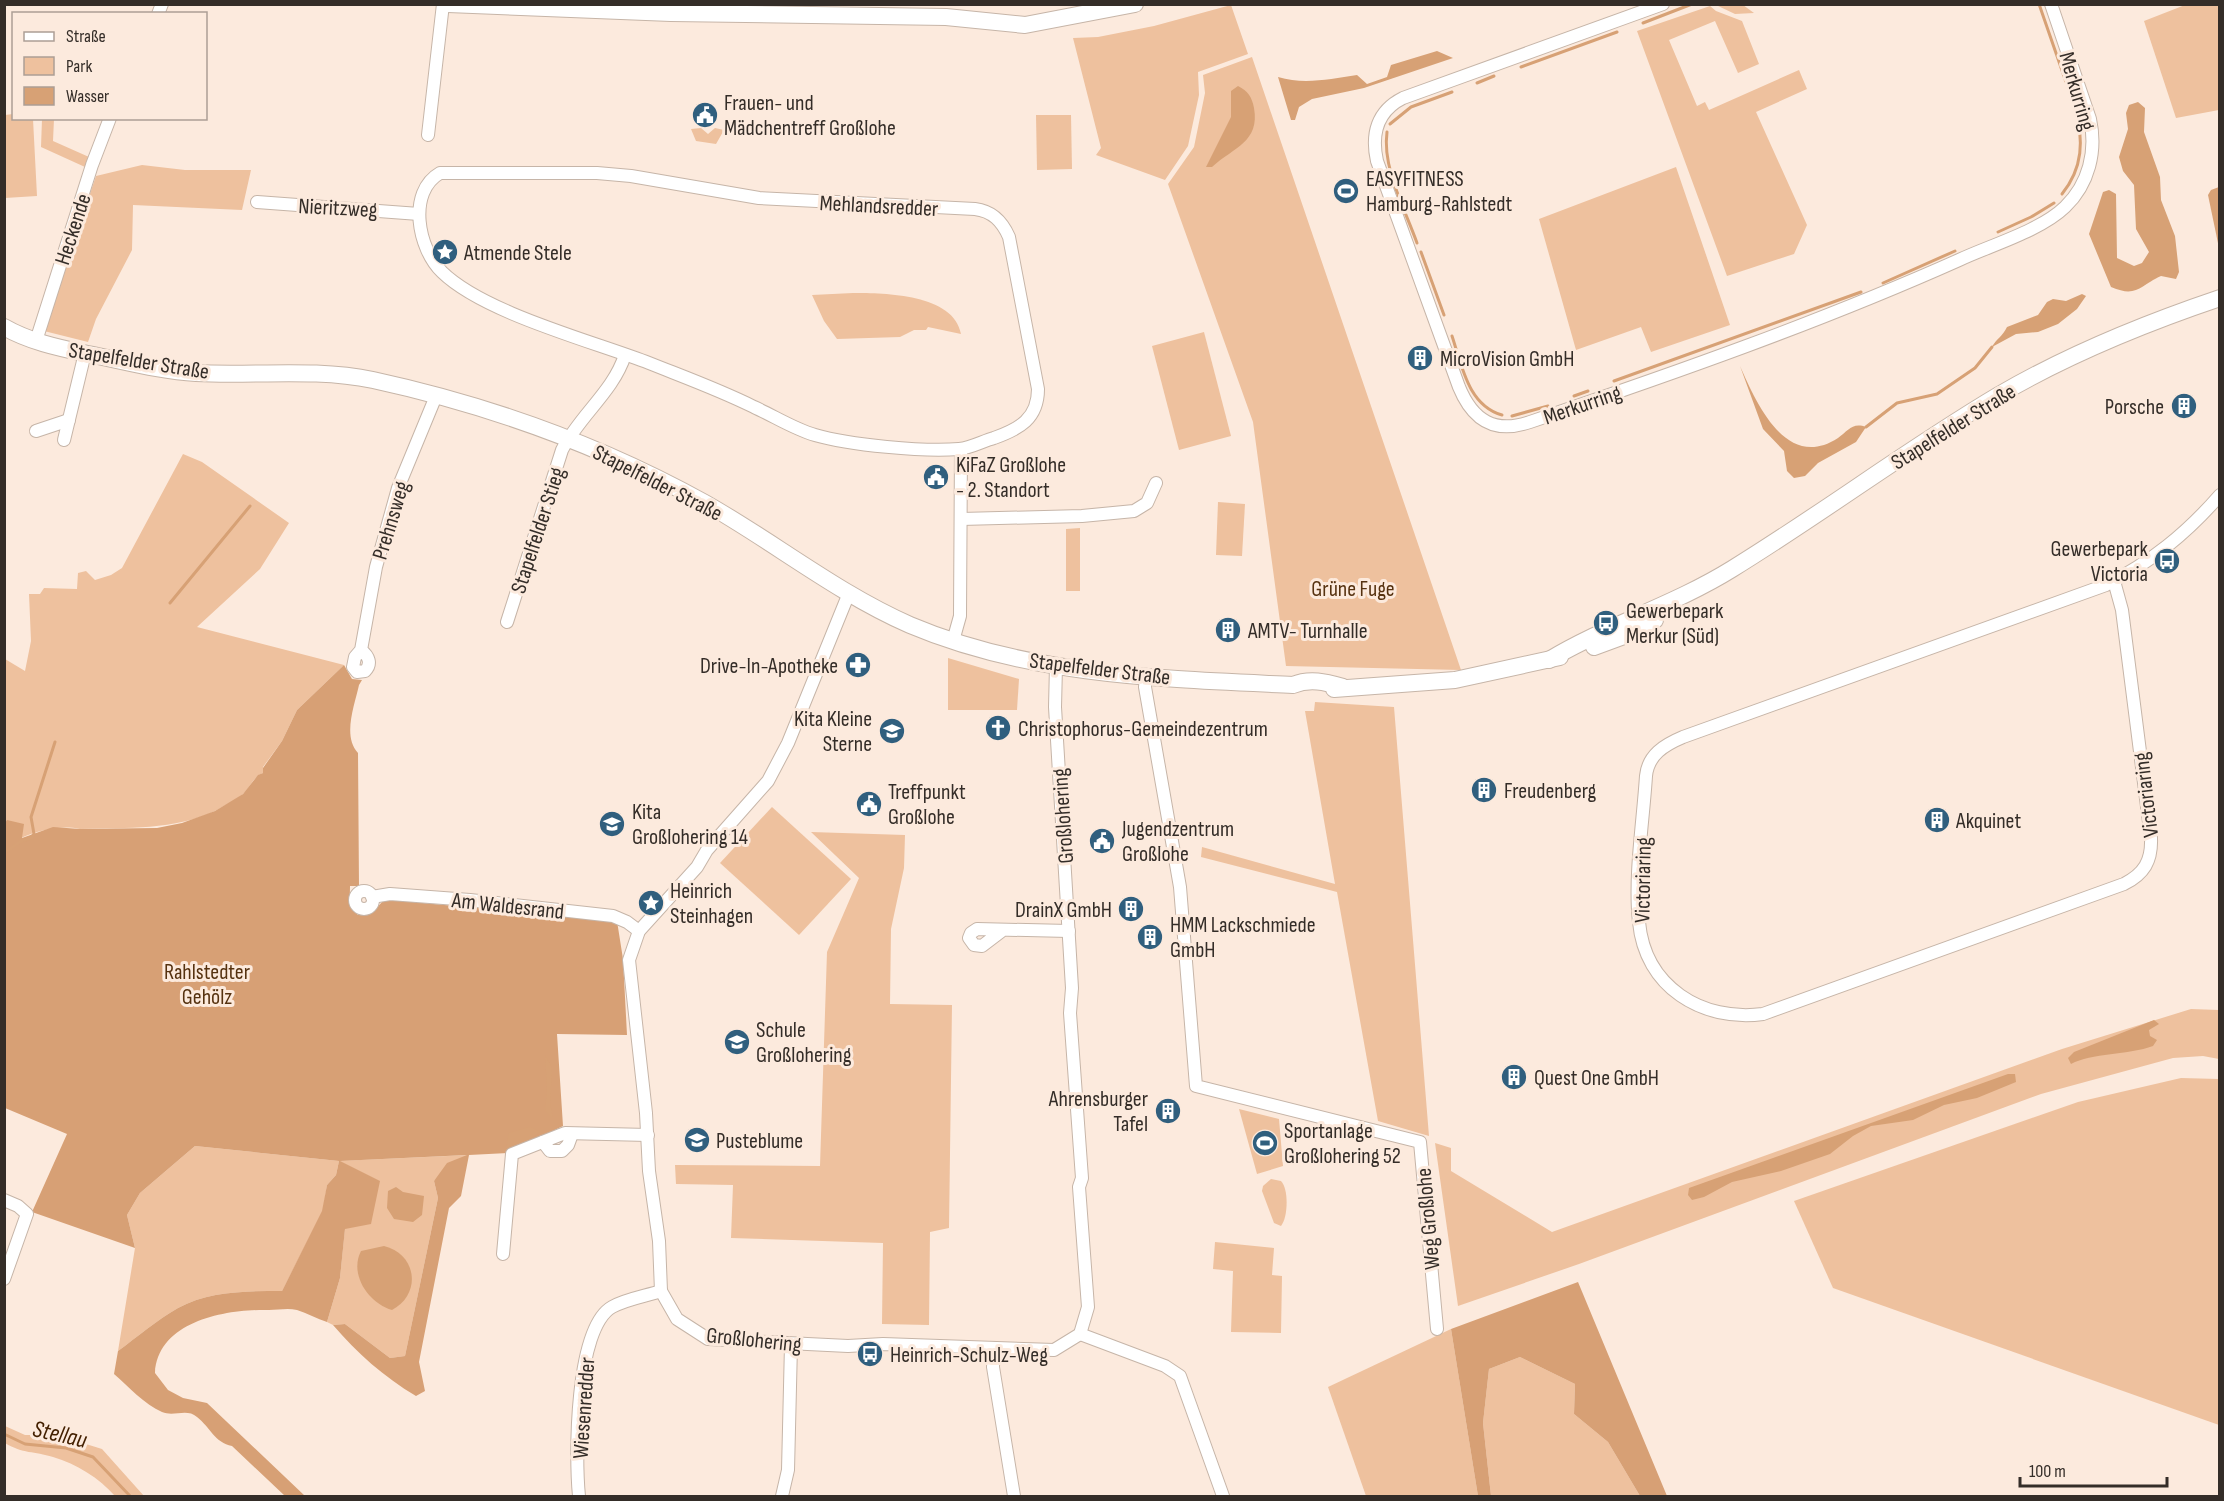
<svg xmlns="http://www.w3.org/2000/svg" width="2224" height="1501" viewBox="0 0 2224 1501" font-family="'Sofia Sans Condensed',sans-serif">
<style>
.green{fill:#eec19e}
.forest{fill:#d7a075}
.water{fill:#d7a175}
.lines{fill:none;stroke-linecap:round;stroke-linejoin:round}
.stream{stroke:#d7a175;stroke-width:3}
.street-casing{stroke:#c6b5a8;stroke-width:14}
.secondary-casing{stroke:#c6b5a8;stroke-width:18}
.street{stroke:#fff;stroke-width:12}
.secondary{stroke:#fff;stroke-width:16}
.labels{text-anchor:middle;stroke-width:6;stroke-linejoin:round;paint-order:stroke}
.street-label{font-size:22px;fill:#342d28;stroke:#fceadd}
.poi-label{font-size:22px;fill:#342d28;stroke:#fceadd;text-anchor:start}
.park-label{font-size:22px;fill:#563210;stroke:#fceadd}
.water-label{font-size:24px;font-style:italic;fill:#432000;stroke:#fceadd}
</style>
<rect width="100%" height="100%" fill="#fceadd"/>
<g class="green">
<path d="M 1231,5 L 1248,54 L 1198,72 L 1199,95 L 1188,146 L 1165,180 L 1096,155 L 1101,148 L 1073,38 L 1098,37 L 1154,26 Z"/>
<path d="M 1716,5 L 1743,5 L 1754,13 L 1735,14 Z"/>
<path d="M 2185,5 L 2219,5 L 2219,110 L 2176,118 L 2144,21 Z"/>
<path d="M 1710,6 L 1716,11 L 1742,21 L 1759,64 L 1738,73 L 1715,21 L 1669,40 L 1697,106 L 1705,102 L 1709,110 L 1799,70 L 1807,89 L 1756,112 L 1807,225 L 1794,254 L 1727,276 L 1637,31 Z"/>
<path d="M 1252,57 L 1461,670 L 1286,666 L 1253,422 L 1168,184 L 1194,147 L 1205,93 L 1203,75 Z"/>
<path d="M 13,114 L 14,118 L 33,119 L 37,196 L 5,198 L 5,115 Z"/>
<path d="M 1036,115 L 1071,115 L 1072,169 L 1037,170 Z"/>
<path d="M 42,119 L 54,119 L 53,141 L 89,157 L 85,167 L 41,147 Z"/>
<path d="M 701,128 L 708,134 L 715,128 L 724,130 L 716,144 L 696,141 L 691,129 Z"/>
<path d="M 142,165 L 185,170 L 251,170 L 242,210 L 133,205 L 132,250 L 96,319 L 88,342 L 44,331 L 96,176 Z"/>
<path d="M 1676,167 L 1730,325 L 1651,352 L 1641,327 L 1576,350 L 1539,219 Z"/>
<path d="M 853,293 C 885,293 954,294 961,334 L 928,327 L 926,330 L 914,330 L 900,337 L 837,339 L 824,321 L 812,295 Z"/>
<path d="M 1204,332 L 1231,436 L 1179,450 L 1152,346 Z"/>
<path d="M 183,454 L 202,462 L 289,523 L 260,569 L 197,627 L 344,665 L 297,710 L 282,741 L 263,767 L 263,773 C 254,776 251,786 244,793 C 238,799 225,805 217,810 C 174,831 127,827 80,829 C 61,825 39,830 21,838 L 5,825 L 5,659 L 25,671 L 31,641 L 29,594 L 40,594 L 44,588 L 77,589 L 78,573 L 86,571 L 95,580 L 111,575 L 122,568 Z"/>
<path d="M 1218,502 L 1245,504 L 1242,556 L 1216,555 Z"/>
<path d="M 1080,528 L 1080,591 L 1066,591 L 1066,529 Z"/>
<path d="M 948,658 L 1019,679 L 1017,710 L 948,710 Z"/>
<path d="M 1315,702 L 1394,707 L 1429,1136 L 1378,1121 L 1337,892 L 1201,857 L 1202,847 L 1335,884 L 1305,711 L 1314,711 Z"/>
<path d="M 772,807 L 851,879 L 799,935 L 720,863 Z"/>
<path d="M 811,832 L 905,835 L 904,868 L 891,929 L 890,1004 L 952,1005 L 949,1228 L 930,1232 L 929,1325 L 882,1324 L 883,1243 L 731,1238 L 733,1185 L 676,1184 L 675,1165 L 820,1166 L 827,952 L 859,878 Z"/>
<path d="M 2191,1009 L 2219,1010 L 2219,1059 L 2203,1056 L 2173,1058 L 2041,1094 L 1579,1264 L 1458,1306 L 1435,1143 L 1451,1148 L 1451,1171 L 1552,1232 L 2062,1049 Z"/>
<path d="M 2181,1078 L 2219,1079 L 2219,1425 L 1833,1288 L 1794,1201 L 2078,1102 Z"/>
<path d="M 1239,1109 L 1279,1119 L 1283,1166 L 1257,1174 Z"/>
<path d="M 195,1146 L 339,1161 L 469,1155 L 434,1181 L 438,1198 L 405,1356 L 390,1358 L 345,1324 L 333,1325 L 327,1322 L 340,1278 L 345,1228 L 339,1161 L 336,1175 L 327,1185 L 323,1211 L 282,1291 C 248,1291 209,1291 178,1308 C 157,1320 137,1337 118,1351 L 135,1248 L 127,1215 L 140,1193 Z"/>
<path d="M 1271,1179 L 1281,1181 C 1289,1189 1288,1218 1281,1226 L 1274,1223 L 1262,1191 L 1263,1186 Z"/>
<path d="M 1215,1242 L 1274,1248 L 1272,1275 L 1282,1276 L 1281,1333 L 1231,1332 L 1233,1271 L 1213,1269 Z"/>
<path d="M 1451,1329 L 1478,1496 L 1366,1496 L 1328,1387 Z"/>
<path d="M 1520,1357 L 1575,1384 L 1574,1414 L 1608,1442 L 1640,1496 L 1491,1496 L 1483,1423 L 1489,1369 Z"/>
<path d="M 5,1426 L 25,1435 L 57,1435 L 102,1449 L 144,1496 L 115,1496 C 99,1478 77,1464 53,1457 C 34,1451 23,1454 5,1443 Z"/>
</g>
<g class="forest">
<path d="M 344,665 L 352,679 L 362,680 L 359,685 C 355,704 342,736 358,753 L 359,886 L 350,886 C 350,898 348,906 358,915 L 371,914 L 383,901 L 390,900 L 617,921 L 623,959 L 627,1035 L 557,1034 L 563,1126 L 508,1153 L 469,1155 L 461,1196 L 449,1208 L 419,1362 L 425,1391 L 416,1396 C 384,1377 357,1353 333,1325 L 345,1324 L 390,1358 L 405,1356 L 438,1198 L 434,1181 L 447,1163 L 467,1155 L 340,1161 L 380,1181 L 371,1224 L 345,1229 L 340,1278 L 327,1322 C 317,1319 307,1313 297,1310 C 288,1308 278,1310 269,1310 C 226,1309 158,1321 155,1373 L 168,1390 L 183,1398 L 207,1403 L 305,1496 L 285,1496 L 232,1446 C 215,1443 210,1427 197,1417 C 187,1408 174,1417 162,1412 C 145,1405 128,1386 114,1374 L 118,1351 C 137,1337 157,1320 178,1308 C 209,1291 248,1291 282,1291 L 322,1211 L 327,1185 L 336,1175 L 339,1161 L 195,1146 L 140,1193 L 127,1215 L 135,1248 L 32,1212 L 67,1134 L 5,1108 L 4,825 L 7,820 L 24,824 L 22,838 L 53,827 L 80,829 L 157,828 L 182,823 L 215,811 L 243,794 L 258,775 L 263,773 L 263,768 L 282,741 L 297,710 Z"/>
<path d="M 1578,1282 L 1667,1496 L 1640,1496 L 1608,1442 L 1574,1414 L 1575,1384 L 1520,1357 L 1489,1369 L 1483,1423 L 1491,1496 L 1478,1496 L 1451,1329 Z"/>
</g>
<g class="water">
<path d="M 1437,51 L 1453,58 L 1364,88 L 1312,99 L 1299,107 L 1295,120 L 1291,120 L 1278,77 C 1304,85 1330,79 1357,75 L 1367,84 L 1387,77 L 1391,65 Z"/>
<path d="M 1238,86 C 1248,91 1252,97 1254,108 C 1260,142 1234,147 1212,167 L 1206,167 L 1231,117 L 1231,91 Z"/>
<path d="M 2138,102 L 2145,108 L 2144,132 L 2160,177 L 2161,200 L 2175,236 L 2179,272 L 2176,279 L 2161,276 C 2139,286 2137,298 2111,287 L 2089,234 L 2103,192 L 2109,190 L 2116,194 L 2117,258 L 2134,266 L 2142,263 L 2149,252 L 2136,229 L 2134,185 L 2123,171 L 2119,157 L 2128,129 L 2126,113 L 2129,105 Z"/>
<path d="M 2219,187 L 2220,187 L 2219,248 L 2208,195 L 2211,190 Z"/>
<path d="M 2082,294 L 2086,296 L 2077,309 L 2058,324 L 2038,332 L 2016,334 L 1992,347 C 1996,339 2003,336 2007,327 L 2038,315 L 2047,302 L 2053,299 L 2066,301 Z"/>
<path d="M 1740,366 C 1756,402 1786,472 1838,438 C 1848,431 1852,422 1866,427 L 1856,442 L 1818,463 L 1805,476 L 1794,478 L 1787,471 L 1784,451 L 1763,429 Z"/>
<path d="M 2154,1020 L 2159,1024 L 2149,1030 L 2150,1036 L 2157,1040 L 2153,1046 C 2129,1055 2091,1053 2071,1064 L 2068,1058 L 2074,1052 Z"/>
<path d="M 545,1055 L 552,1068 L 550,1104 L 553,1118 L 545,1110 L 547,1089 Z"/>
<path d="M 2008,1074 L 2015,1074 L 2016,1082 L 1977,1098 L 1944,1105 L 1913,1120 L 1871,1126 L 1853,1136 L 1830,1154 L 1781,1171 L 1732,1182 L 1704,1197 L 1692,1200 L 1688,1195 L 1689,1188 Z"/>
<path d="M 530,1127 L 540,1132 L 522,1145 L 506,1150 L 509,1133 Z"/>
<path d="M 396,1187 L 403,1192 L 424,1196 L 422,1215 L 413,1222 L 394,1219 L 387,1208 L 388,1191 Z"/>
<path d="M 384,1246 C 417,1254 422,1294 392,1310 C 368,1303 349,1274 361,1251 Z"/>
</g>
<g class="lines">
<g class="stream">
<path d="M 2039,4 L 2066,82"/>
<path d="M 1643,23 L 1692,4"/>
<path d="M 1521,67 L 1617,32"/>
<path d="M 1477,83 L 1494,76"/>
<path d="M 1390,124 L 1411,107 L 1452,92"/>
<path d="M 1387,132 C 1382,168 1405,209 1417,243"/>
<path d="M 2062,194 C 2083,168 2084,140 2075,108"/>
<path d="M 1998,232 L 2031,217 L 2054,203"/>
<path d="M 1421,252 L 1444,315"/>
<path d="M 1883,283 L 1955,251"/>
<path d="M 1452,336 C 1462,366 1468,405 1502,415"/>
<path d="M 1614,381 L 1861,292"/>
<path d="M 1574,396 L 1588,391"/>
<path d="M 1512,416 L 1548,406"/>
<path d="M 1866,427 L 1897,403 L 1937,394 L 1975,368 L 1992,347"/>
<path d="M 170,603 L 250,506"/>
<path d="M 4,853 L 21,841 L 31,838 L 34,834 L 31,817 L 55,742"/>
<path d="M 4,1434 L 25,1444 L 66,1448 L 93,1457 L 130,1496"/>
</g>
<g class="street-casing">
<g id="street">
<path d="M 1663,4 L 1403,98 C 1377,111 1371,134 1377,161 L 1459,387 C 1473,421 1495,434 1530,422 C 1675,373 1820,322 1959,260 C 1991,245 2040,231 2065,207 C 2089,184 2097,151 2090,119 L 2051,4"/>
<path d="M 158,14 L 162,4"/>
<path d="M 428,135 L 443,4"/>
<path d="M 440,173 L 597,173 L 631,176 L 759,198 L 975,209 C 992,211 1002,221 1009,237 L 1038,389 C 1038,419 1019,429 994,438 C 983,441 971,448 959,449 C 924,452 849,445 815,435 C 794,429 774,416 754,407 C 720,390 684,377 649,363 C 592,341 484,313 442,272 C 418,249 407,192 440,173 Z"/>
<path d="M 257,202 L 419,214"/>
<path d="M 36,341 L 92,165 L 110,118"/>
<path d="M 36,431 L 69,420"/>
<path d="M 64,440 L 85,353"/>
<path d="M 961,519 L 1082,516 L 1134,511 L 1147,503 L 1156,483"/>
<path d="M 2114,581 L 2122,610 L 2151,838 C 2152,861 2144,874 2124,884 L 1763,1014 C 1702,1022 1645,987 1639,922 C 1634,877 1643,823 1646,776 C 1648,755 1664,745 1683,737 L 2106,585 C 2151,562 2186,534 2220,495"/>
<path d="M 849,593 L 788,743 L 768,781 L 707,850 L 697,867 L 639,931 L 629,960 L 646,1113 L 649,1171 L 659,1241 L 661,1291 L 677,1319 L 708,1339 L 848,1346 L 883,1344 L 1054,1350 L 1080,1334 L 1088,1307 L 1079,1187 L 1082,1178 L 1070,1013 L 1072,988 L 1055,707 L 1056,666"/>
<path d="M 507,622 L 562,450 C 580,415 613,392 625,355"/>
<path d="M 953,641 L 960,616 L 961,449"/>
<path d="M 361,650 C 369,656 372,664 365,671 L 357,672 L 353,667 L 355,657 L 361,650 L 376,567 L 398,488 L 436,396"/>
<path d="M 1146,676 L 1145,687 L 1180,887 L 1196,1086 L 1420,1142 L 1437,1329"/>
<circle cx="364" cy="900" r="9"/>
<path d="M 372,897 L 390,894 L 470,900 L 613,916 L 627,922 L 639,931"/>
<path d="M 1003,930 L 982,946 L 974,945 L 969,938 L 971,933 L 977,929 L 1069,931"/>
<path d="M 543,1142 L 550,1151 L 562,1151 L 568,1145 L 572,1134"/>
<path d="M 4,1200 L 18,1206 L 27,1214 L 4,1279"/>
<path d="M 503,1254 L 512,1154 L 565,1133 L 648,1135"/>
<path d="M 1080,1334 L 1165,1366 L 1180,1376 L 1223,1496"/>
<path d="M 994,1348 L 993,1367 L 1014,1496"/>
<path d="M 579,1496 C 575,1457 575,1328 612,1307 C 626,1299 646,1296 661,1291"/>
<path d="M 782,1496 L 788,1470 L 791,1345"/>
</g>
</g>
<g class="secondary-casing">
<g id="secondary">
<path d="M 448,4 L 671,13 L 946,17 L 1025,25 L 1135,4"/>
<path d="M 4,327 C 30,342 60,348 88,354 C 124,361 160,371 196,373 C 255,376 315,368 373,380 C 488,405 602,446 705,503 C 774,542 837,593 910,625 C 1030,676 1165,679 1293,685 C 1310,678 1325,682 1343,687"/>
<path d="M 1594,647 L 1632,633 L 1655,620"/>
<path d="M 1549,660 C 1607,625 1674,605 1732,569 C 1823,513 1908,449 1999,395 C 2069,354 2143,324 2220,298"/>
<path d="M 1334,689 L 1455,680 L 1560,657"/>
</g>
</g>
<use href="#street" class="street"/>
<use href="#secondary" class="secondary"/>
</g>
<defs>
<g id="civic-disc" transform="scale(1.35)"><circle r="9.5" fill="#305f7e" stroke="#fceadd"/><path d="M-.6-6.5H3V-4.5H.6V-3L4-1V1h2V6H-6V1h2V-1L-.6-3ZM-1.2 2.5V6h2.4V2.5Z" fill="#fff"/></g>
<g id="stadium-disc" transform="scale(1.35)"><circle r="9.5" fill="#305f7e" stroke="#fceadd"/><path d="M0-5a6.5 5 0 1 0 0 10a6.5 5 0 1 0 0-10ZM-3.5-1.8h7v3.6h-7Z" fill="#fff"/></g>
<g id="sight-disc" transform="scale(1.35)"><circle r="9.5" fill="#305f7e" stroke="#fceadd"/><path d="M0-6L1.8-2.2L6-1.7L2.9 1.2L3.7 5.4L0 3.3L-3.7 5.4L-2.9 1.2L-6-1.7L-1.8-2.2Z" fill="#fff"/></g>
<g id="building-disc" transform="scale(1.35)"><circle r="9.5" fill="#305f7e" stroke="#fceadd"/><path d="M-4-6H4V6H1V3H-1V6H-4ZM-2.5-4.3h1.7v1.8h-1.7ZM.8-4.3h1.7v1.8H.8ZM-2.5-1h1.7V.8h-1.7ZM.8-1h1.7V.8H.8Z" fill="#fff"/></g>
<g id="bus-disc" transform="scale(1.35)"><circle r="9.5" fill="#305f7e" stroke="#fceadd"/><path d="M-5-6H5V4H4V6H2V4H-2V6H-4V4H-5ZM-3.5-4V0h7V-4ZM-3.5 1.2v1.5H-2V1.2ZM2 1.2v1.5H3.5V1.2Z" fill="#fff"/></g>
<g id="pharmacy-disc" transform="scale(1.35)"><circle r="9.5" fill="#305f7e" stroke="#fceadd"/><path d="M-2-6h4v4h4v4h-4v4h-4v-4h-4v-4h4Z" fill="#fff"/></g>
<g id="church-disc" transform="scale(1.35)"><circle r="9.5" fill="#305f7e" stroke="#fceadd"/><path d="M-1.2-6h2.4v3.5h3.3v2.4h-3.3V6h-2.4V-.1h-3.3v-2.4h3.3Z" fill="#fff"/></g>
<g id="school-disc" transform="scale(1.35)"><circle r="9.5" fill="#305f7e" stroke="#fceadd"/><path d="M0-5L7-2L0 1L-7-2ZM-4 1L0 2.5L4 1V4Q0 6-4 4Z" fill="#fff"/></g>
</defs>
<g fill-rule="evenodd">
<use href="#civic-disc" x="705" y="115"/>
<use href="#stadium-disc" x="1346" y="191"/>
<use href="#sight-disc" x="445" y="252"/>
<use href="#building-disc" x="1420" y="358"/>
<use href="#building-disc" x="2184" y="406"/>
<use href="#civic-disc" x="936" y="477"/>
<use href="#bus-disc" x="2167" y="561"/>
<use href="#bus-disc" x="1606" y="623"/>
<use href="#building-disc" x="1228" y="630"/>
<use href="#pharmacy-disc" x="858" y="665"/>
<use href="#church-disc" x="998" y="728"/>
<use href="#school-disc" x="892" y="731"/>
<use href="#building-disc" x="1484" y="790"/>
<use href="#civic-disc" x="869" y="804"/>
<use href="#building-disc" x="1937" y="820"/>
<use href="#school-disc" x="612" y="824"/>
<use href="#civic-disc" x="1102" y="841"/>
<use href="#sight-disc" x="651" y="903"/>
<use href="#building-disc" x="1131" y="909"/>
<use href="#building-disc" x="1150" y="937"/>
<use href="#school-disc" x="737" y="1042"/>
<use href="#building-disc" x="1514" y="1077"/>
<use href="#building-disc" x="1168" y="1111"/>
<use href="#school-disc" x="697" y="1140"/>
<use href="#stadium-disc" x="1265" y="1143"/>
<use href="#bus-disc" x="870" y="1354"/>
</g>
<g class="labels">
<g class="street-label">
<text transform="translate(2078 91) rotate(74)" y="8">Merkurring</text>
<text transform="translate(879 205) rotate(3)" y="8">Mehlandsredder</text>
<text transform="translate(338 207) rotate(3)" y="8">Nieritzweg</text>
<text transform="translate(72 229) rotate(-72)" y="8">Heckende</text>
<text transform="translate(139 360) rotate(9)" y="8">Stapelfelder Straße</text>
<text transform="translate(1582 404) rotate(-19)" y="8">Merkurring</text>
<text transform="translate(1953 426) rotate(-32)" y="8">Stapelfelder Straße</text>
<text transform="translate(658 482) rotate(27)" y="8">Stapelfelder Straße</text>
<text transform="translate(390 520) rotate(-73)" y="8">Prehnsweg</text>
<text transform="translate(537 530) rotate(-72)" y="8">Stapelfelder Stieg</text>
<text transform="translate(1100 668) rotate(7)" y="8">Stapelfelder Straße</text>
<text transform="translate(2145 795) rotate(-97)" y="8">Victoriaring</text>
<text transform="translate(1062 816) rotate(-94)" y="8">Großlohering</text>
<text transform="translate(1642 880) rotate(-89)" y="8">Victoriaring</text>
<text transform="translate(508 905) rotate(6)" y="8">Am Waldesrand</text>
<text transform="translate(1427 1219) rotate(-95)" y="8">Weg Großlohe</text>
<text transform="translate(754 1339) rotate(6)" y="8">Großlohering</text>
<text transform="translate(583 1408) rotate(-86)" y="8">Wiesenredder</text>
</g>
<g class="poi-label">
<text x="724" y="110">Frauen- und<tspan x="724" dy="25">Mädchentreff Großlohe</tspan></text>
<text x="1366" y="186">EASYFITNESS<tspan x="1366" dy="25">Hamburg-Rahlstedt</tspan></text>
<text x="464" y="260">Atmende Stele</text>
<text x="1440" y="366">MicroVision GmbH</text>
<text x="2164" y="414" text-anchor="end">Porsche</text>
<text x="956" y="472">KiFaZ Großlohe<tspan x="956" dy="25">- 2. Standort</tspan></text>
<text x="2148" y="556" text-anchor="end">Gewerbepark<tspan x="2148" dy="25">Victoria</tspan></text>
<text x="1626" y="618">Gewerbepark<tspan x="1626" dy="25">Merkur (Süd)</tspan></text>
<text x="1248" y="638">AMTV- Turnhalle</text>
<text x="838" y="673" text-anchor="end">Drive-In-Apotheke</text>
<text x="872" y="726" text-anchor="end">Kita Kleine<tspan x="872" dy="25">Sterne</tspan></text>
<text x="1018" y="736">Christophorus-Gemeindezentrum</text>
<text x="1504" y="798">Freudenberg</text>
<text x="888" y="799">Treffpunkt<tspan x="888" dy="25">Großlohe</tspan></text>
<text x="632" y="819">Kita<tspan x="632" dy="25">Großlohering 14</tspan></text>
<text x="1956" y="828">Akquinet</text>
<text x="1122" y="836">Jugendzentrum<tspan x="1122" dy="25">Großlohe</tspan></text>
<text x="670" y="898">Heinrich<tspan x="670" dy="25">Steinhagen</tspan></text>
<text x="1112" y="917" text-anchor="end">DrainX GmbH</text>
<text x="1170" y="932">HMM Lackschmiede<tspan x="1170" dy="25">GmbH</tspan></text>
<text x="756" y="1037">Schule<tspan x="756" dy="25">Großlohering</tspan></text>
<text x="1534" y="1085">Quest One GmbH</text>
<text x="1148" y="1106" text-anchor="end">Ahrensburger<tspan x="1148" dy="25">Tafel</tspan></text>
<text x="1284" y="1138">Sportanlage<tspan x="1284" dy="25">Großlohering 52</tspan></text>
<text x="716" y="1148">Pusteblume</text>
<text x="890" y="1362">Heinrich-Schulz-Weg</text>
</g>
<g class="park-label">
<text x="1353" y="596">Grüne Fuge</text>
<text x="207" y="979">Rahlstedter<tspan x="207" dy="25">Gehölz</tspan></text>
</g>
<g class="water-label">
<text transform="translate(60 1434) rotate(13)" y="8">Stellau</text>
</g>
</g>
<rect width="2224" height="1501" fill="none" stroke="#342d28" stroke-width="12"/>
<rect x="12" y="12" width="195" height="108" fill="#fceadd" stroke="#ac9e95" stroke-width="1.5"/>
<rect x="24" y="32" width="30" height="9" fill="#ffffff" stroke="#ac9e95" stroke-width="1.5"/>
<text x="66" y="42" font-size="18" fill="#342d28">Straße</text>
<rect x="24" y="57" width="30" height="18" fill="#eec19e" stroke="#ac9e95" stroke-width="1.5"/>
<text x="66" y="72" font-size="18" fill="#342d28">Park</text>
<rect x="24" y="87" width="30" height="18" fill="#d7a175" stroke="#ac9e95" stroke-width="1.5"/>
<text x="66" y="102" font-size="18" fill="#342d28">Wasser</text>
<path d="M2020 1477v9h147v-9" fill="none" stroke="#342d28" stroke-width="3"/>
<text x="2029" y="1477" font-size="18" fill="#342d28" stroke="#fceadd" stroke-width="4.5" paint-order="stroke">100 m</text>
</svg>
